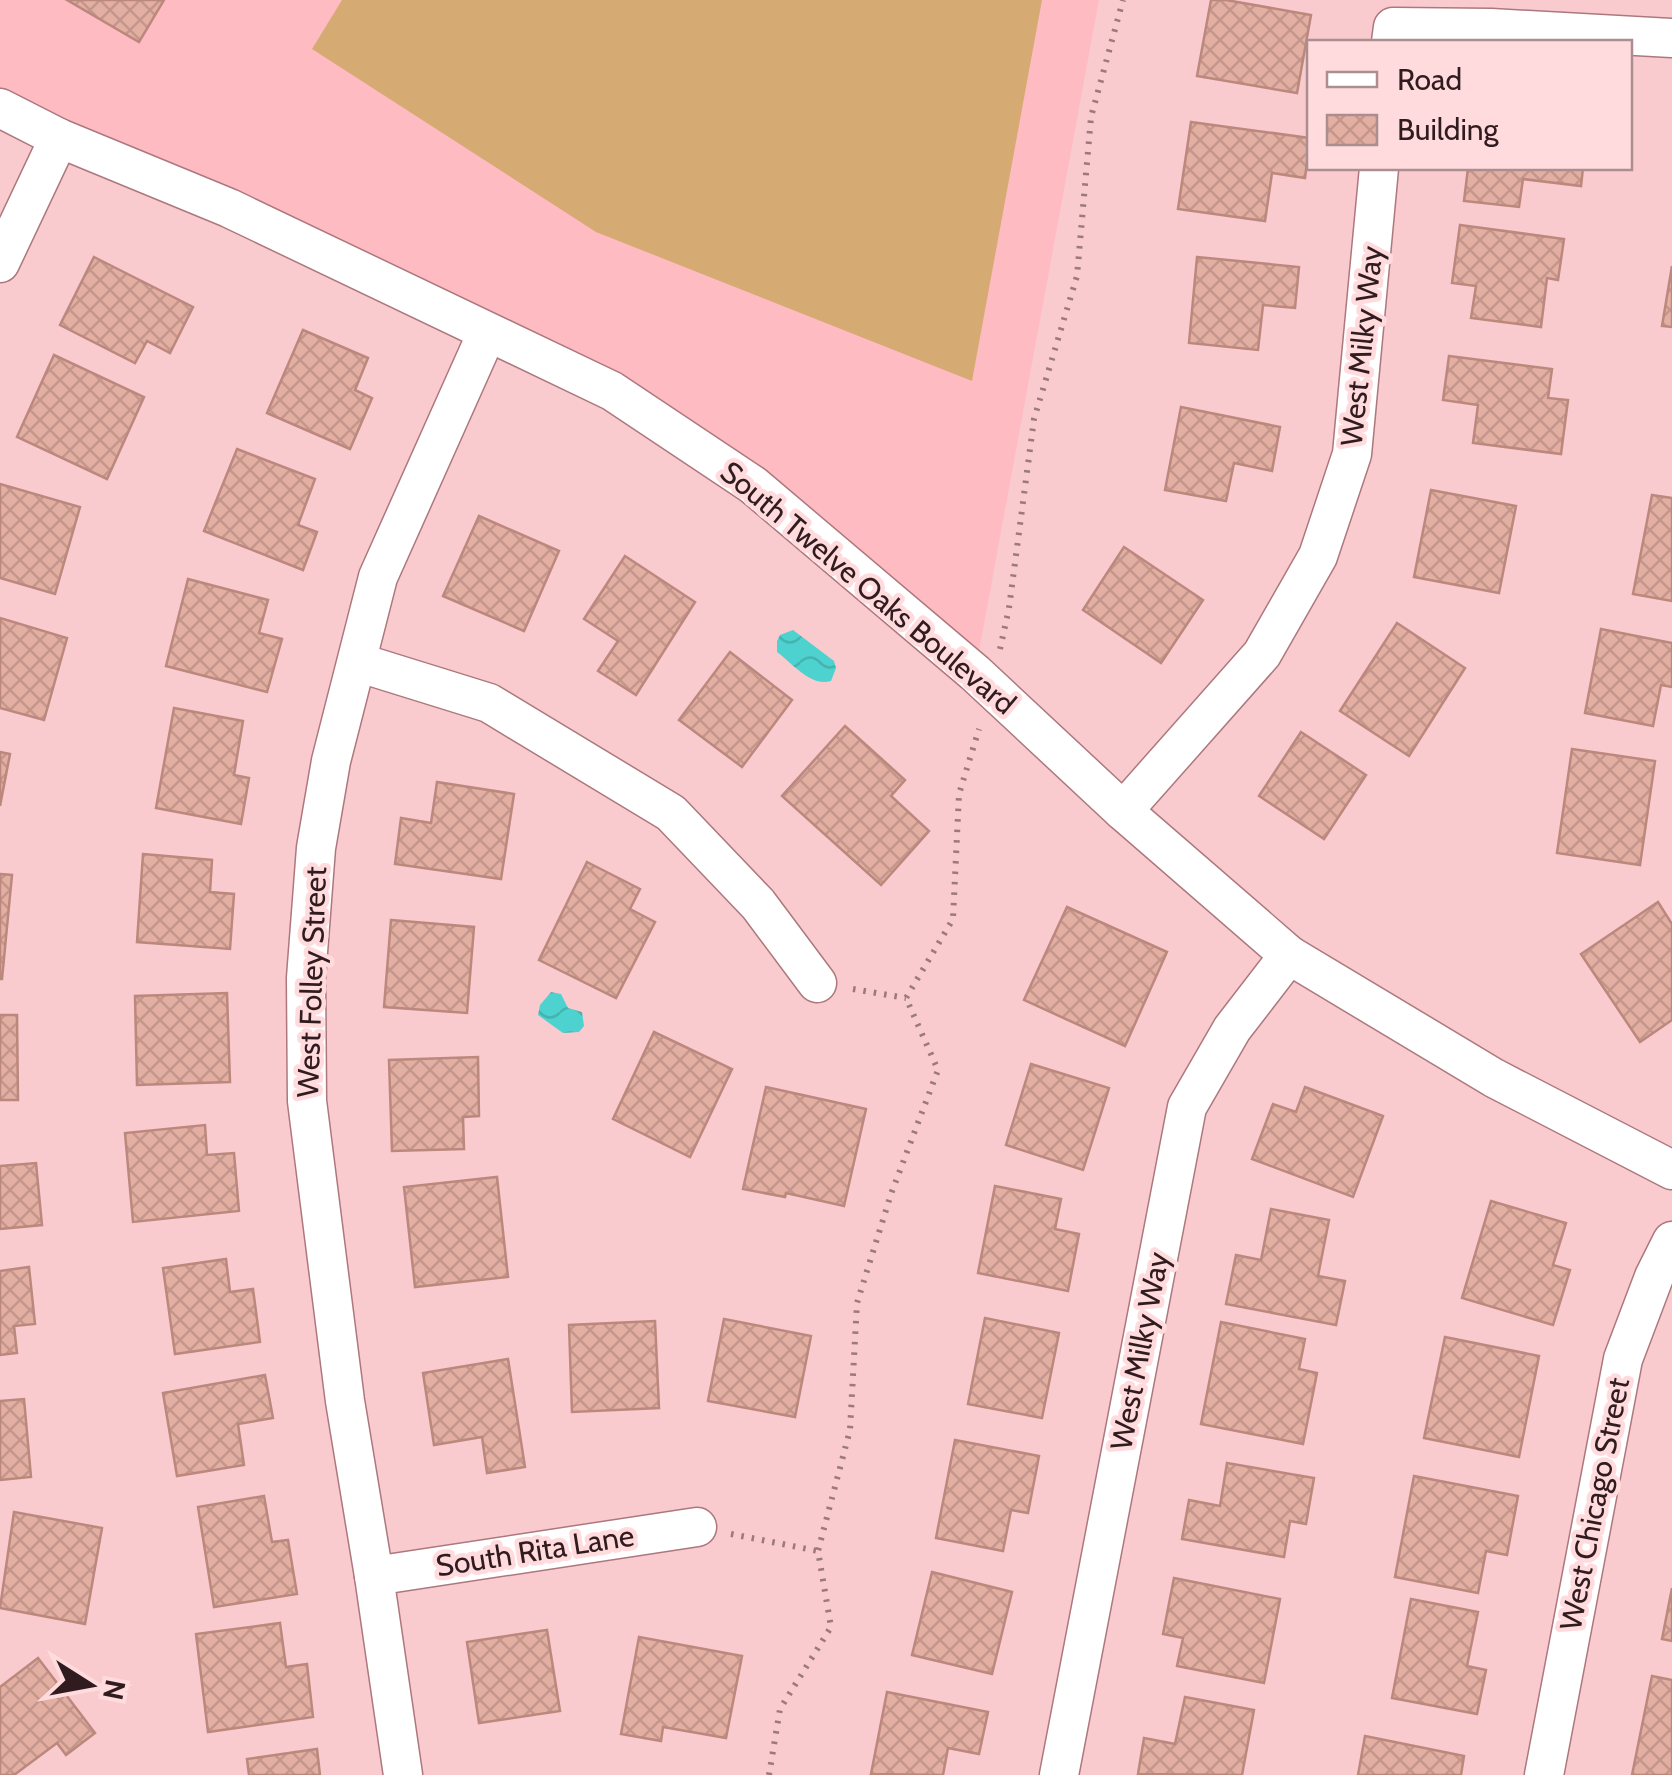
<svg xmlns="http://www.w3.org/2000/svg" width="1672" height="1775" viewBox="0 0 1672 1775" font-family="Cabin,sans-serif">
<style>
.built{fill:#febcc2}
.pitch{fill:#d5aa73}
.water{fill:url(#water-waves)}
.building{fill:url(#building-cross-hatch);stroke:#bc887d;stroke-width:2.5}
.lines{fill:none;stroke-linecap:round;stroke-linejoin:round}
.minor-casing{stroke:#ac787d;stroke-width:41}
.path{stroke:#9b797c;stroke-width:6;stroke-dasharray:2.5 8;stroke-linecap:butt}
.minor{stroke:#fff;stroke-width:38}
.labels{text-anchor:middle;stroke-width:9;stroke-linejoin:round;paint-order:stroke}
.street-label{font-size:30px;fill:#301b1e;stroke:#ffdbde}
</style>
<defs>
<pattern id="water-waves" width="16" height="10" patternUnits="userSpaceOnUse" patternTransform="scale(2.5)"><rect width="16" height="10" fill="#4ed2cf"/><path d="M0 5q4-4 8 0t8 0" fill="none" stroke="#44b4b1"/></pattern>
<pattern id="building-cross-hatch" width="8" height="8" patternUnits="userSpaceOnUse" patternTransform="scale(2.5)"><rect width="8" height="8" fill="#e4afa3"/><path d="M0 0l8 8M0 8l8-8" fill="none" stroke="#c4968c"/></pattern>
</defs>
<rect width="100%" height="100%" fill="#f9cbcf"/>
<path class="built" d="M 0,0 L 1099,0 L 975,673 L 612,391 L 0,108 Z"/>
<path class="pitch" d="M 342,0 L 1042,0 L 972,381 L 596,232 L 312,49 Z"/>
<g class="water">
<path d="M 793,630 L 834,661 L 836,668 L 831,681 C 811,687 793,664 777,652 L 777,641 L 780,635 Z"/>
<path d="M 551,992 L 561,994 L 568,1008 L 582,1012 L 584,1026 L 579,1032 L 563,1033 L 538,1015 L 540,1005 Z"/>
</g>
<g class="building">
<path d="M 67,0 L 164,0 L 139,42 Z"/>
<path d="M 1211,0 L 1226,0 L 1311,15 L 1297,93 L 1197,76 Z"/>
<path d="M 1191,122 L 1310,138 L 1305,178 L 1272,173 L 1265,221 L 1178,209 Z"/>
<path d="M 1468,168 L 1583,168 L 1581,186 L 1523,179 L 1519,207 L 1464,201 Z"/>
<path d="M 1460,225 L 1564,239 L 1558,280 L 1547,278 L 1541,327 L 1471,318 L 1476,286 L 1452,283 Z"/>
<path d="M 94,257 L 193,307 L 170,353 L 147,341 L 135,363 L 60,325 Z"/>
<path d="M 1197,257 L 1299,267 L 1295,308 L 1263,305 L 1258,350 L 1189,343 Z"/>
<path d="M 1672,266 L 1672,327 L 1662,326 Z"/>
<path d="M 303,330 L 368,358 L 355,390 L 372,398 L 350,449 L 267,413 Z"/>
<path d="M 54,355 L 144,397 L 107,479 L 17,437 Z"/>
<path d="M 1449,356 L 1552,369 L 1548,398 L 1568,400 L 1561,454 L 1473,443 L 1478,405 L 1443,400 Z"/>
<path d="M 1181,407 L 1280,427 L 1272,471 L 1234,463 L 1226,501 L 1165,490 Z"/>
<path d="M 237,449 L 315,479 L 298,525 L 317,532 L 303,570 L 204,531 Z"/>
<path d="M 0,484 L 80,507 L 55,594 L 0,578 Z"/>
<path d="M 1431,490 L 1516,506 L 1499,593 L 1414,577 Z"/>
<path d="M 1652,495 L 1672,498 L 1672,601 L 1633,594 Z"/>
<path d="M 479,516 L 559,551 L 524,631 L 443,596 Z"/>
<path d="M 1124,547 L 1203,600 L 1161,663 L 1083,610 Z"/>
<path d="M 625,556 L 695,602 L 636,695 L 598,671 L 618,641 L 584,619 Z"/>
<path d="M 188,579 L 268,600 L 259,633 L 282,639 L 267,692 L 166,666 Z"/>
<path d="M 0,618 L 67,638 L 44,720 L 0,708 Z"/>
<path d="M 1397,623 L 1465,668 L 1409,756 L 1340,711 Z"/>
<path d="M 1601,629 L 1672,643 L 1672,687 L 1661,685 L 1653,726 L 1585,713 Z"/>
<path d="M 730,652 L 792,700 L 742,767 L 679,720 Z"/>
<path d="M 174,708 L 243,721 L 234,775 L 249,778 L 241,824 L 156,808 Z"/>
<path d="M 845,726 L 905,780 L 891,796 L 929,831 L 881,885 L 782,796 Z"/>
<path d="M 1301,732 L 1366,775 L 1324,839 L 1259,796 Z"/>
<path d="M 1572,749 L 1655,761 L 1640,865 L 1557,853 Z"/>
<path d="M 0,752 L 10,754 L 0,806 Z"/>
<path d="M 437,782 L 514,794 L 501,879 L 395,864 L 401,818 L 431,823 Z"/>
<path d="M 143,854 L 212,860 L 210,892 L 234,894 L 230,949 L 137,942 Z"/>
<path d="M 587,862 L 640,889 L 630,909 L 655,922 L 616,998 L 539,960 Z"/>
<path d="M 0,874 L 12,875 L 2,979 L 0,979 Z"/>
<path d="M 1658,902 L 1672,924 L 1672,1020 L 1640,1042 L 1581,954 Z"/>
<path d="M 1067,907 L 1167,952 L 1125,1046 L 1024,1000 Z"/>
<path d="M 391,920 L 474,927 L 467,1013 L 384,1007 Z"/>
<path d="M 227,993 L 230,1082 L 137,1085 L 135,996 Z"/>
<path d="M 0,1015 L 17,1015 L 18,1100 L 0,1100 Z"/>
<path d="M 654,1032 L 732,1069 L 690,1157 L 613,1119 Z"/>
<path d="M 478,1057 L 479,1116 L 463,1117 L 464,1149 L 392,1151 L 389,1060 Z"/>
<path d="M 1031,1064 L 1109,1088 L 1083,1170 L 1006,1145 Z"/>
<path d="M 766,1087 L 866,1109 L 844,1206 L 786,1193 L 785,1197 L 743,1189 Z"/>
<path d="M 1305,1087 L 1383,1116 L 1353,1197 L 1252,1159 L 1273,1104 L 1296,1112 Z"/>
<path d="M 205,1125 L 207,1155 L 234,1153 L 239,1211 L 133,1222 L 125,1133 Z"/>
<path d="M 36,1163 L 42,1225 L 0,1229 L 0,1166 Z"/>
<path d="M 497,1177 L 508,1277 L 415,1287 L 404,1187 Z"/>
<path d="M 995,1186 L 1061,1199 L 1055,1229 L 1079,1234 L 1068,1291 L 978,1273 Z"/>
<path d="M 1491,1201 L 1566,1223 L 1553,1265 L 1570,1270 L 1553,1325 L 1462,1298 Z"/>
<path d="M 1271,1209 L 1329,1220 L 1318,1276 L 1345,1281 L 1336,1325 L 1226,1304 L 1236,1255 L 1261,1260 Z"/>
<path d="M 226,1259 L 230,1292 L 253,1289 L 260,1342 L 175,1354 L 163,1268 Z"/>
<path d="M 29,1267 L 35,1324 L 14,1326 L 17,1353 L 0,1355 L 0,1271 Z"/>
<path d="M 985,1318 L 1059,1333 L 1042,1418 L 968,1404 Z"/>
<path d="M 724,1319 L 811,1336 L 795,1417 L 708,1401 Z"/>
<path d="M 655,1321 L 659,1408 L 572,1412 L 569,1325 Z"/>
<path d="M 1221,1322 L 1305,1339 L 1299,1369 L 1317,1373 L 1303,1444 L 1201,1424 Z"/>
<path d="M 1445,1337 L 1539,1356 L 1519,1457 L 1424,1438 Z"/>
<path d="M 508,1359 L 525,1467 L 487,1473 L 482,1437 L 434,1445 L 423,1373 Z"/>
<path d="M 265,1375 L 273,1418 L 238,1424 L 244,1465 L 177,1476 L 163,1393 Z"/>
<path d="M 24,1399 L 31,1477 L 0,1480 L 0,1401 Z"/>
<path d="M 955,1440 L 1039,1456 L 1028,1513 L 1011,1510 L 1003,1551 L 936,1538 Z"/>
<path d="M 1227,1463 L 1314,1478 L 1306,1524 L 1290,1521 L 1284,1557 L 1182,1539 L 1189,1500 L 1220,1506 Z"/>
<path d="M 1414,1476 L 1518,1496 L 1507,1555 L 1486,1551 L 1478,1593 L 1395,1577 Z"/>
<path d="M 264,1496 L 272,1542 L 288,1540 L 297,1594 L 214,1607 L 198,1507 Z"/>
<path d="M 14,1512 L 102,1528 L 85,1624 L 0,1608 Z"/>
<path d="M 932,1572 L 1012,1592 L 992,1674 L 912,1655 Z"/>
<path d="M 1174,1578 L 1280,1599 L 1264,1683 L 1177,1666 L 1183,1638 L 1163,1634 Z"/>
<path d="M 1672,1588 L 1672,1641 L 1662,1639 Z"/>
<path d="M 1411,1599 L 1478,1612 L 1467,1666 L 1486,1670 L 1477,1714 L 1392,1698 Z"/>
<path d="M 280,1623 L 286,1667 L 307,1664 L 313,1717 L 208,1732 L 196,1634 Z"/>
<path d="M 547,1630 L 560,1711 L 479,1723 L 467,1642 Z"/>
<path d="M 639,1637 L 742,1656 L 726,1738 L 663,1727 L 661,1741 L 621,1734 Z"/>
<path d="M 38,1658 L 95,1733 L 66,1755 L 57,1743 L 14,1775 L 0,1775 L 0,1687 Z"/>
<path d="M 1652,1676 L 1672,1680 L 1672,1775 L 1632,1775 Z"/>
<path d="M 887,1692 L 988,1712 L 979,1754 L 948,1748 L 943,1775 L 871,1774 Z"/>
<path d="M 1185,1697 L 1254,1710 L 1242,1775 L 1138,1774 L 1144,1738 L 1175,1744 Z"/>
<path d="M 1365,1736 L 1464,1756 L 1461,1775 L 1358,1775 Z"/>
<path d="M 317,1749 L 320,1775 L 249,1775 L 247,1759 Z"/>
</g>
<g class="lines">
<g class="minor-casing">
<g id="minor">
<path d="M 1391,42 L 1393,27 L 1491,28 L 1672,38"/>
<path d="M 0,108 L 59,138 L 229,208 L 612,391 L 753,485 L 975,673 L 1123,811 L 1289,955 L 1494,1078 L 1672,1170"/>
<path d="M 0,263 L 59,138"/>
<path d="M 357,662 L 489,703 L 671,813 L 758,904 L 817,983"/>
<path d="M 1123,811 L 1262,654 L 1318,556 L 1352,454 L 1379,168"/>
<path d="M 374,1576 L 697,1527"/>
<path d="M 403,1775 L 374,1576 L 345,1401 L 307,1101 L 306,978 L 316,848 L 331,761 L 378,577 L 487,333"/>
<path d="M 1059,1775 L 1187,1107 L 1232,1029 L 1289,955"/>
<path d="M 1544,1775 L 1623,1359 L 1654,1277 L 1672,1241"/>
</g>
</g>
<g class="path">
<path d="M 1000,649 L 1009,608 L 1034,419 L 1077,276 L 1091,117 L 1123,0"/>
<path d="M 853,989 L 906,998"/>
<path d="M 731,1534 L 818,1551"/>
<path d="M 769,1775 L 780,1709 L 831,1627 L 818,1551 L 850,1430 L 857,1303 L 891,1194 L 938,1070 L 906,998 L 953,919 L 959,794 L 979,729"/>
</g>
<use href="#minor" class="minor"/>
</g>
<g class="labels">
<g class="street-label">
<text transform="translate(1362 346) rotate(-84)" y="10">West Milky Way</text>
<text transform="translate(868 588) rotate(40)" y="10">South Twelve Oaks Boulevard</text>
<text transform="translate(312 982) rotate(-88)" y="10">West Folley Street</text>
<text transform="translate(1140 1351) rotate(-79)" y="10">West Milky Way</text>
<text transform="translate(1595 1504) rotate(-79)" y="10">West Chicago Street</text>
<text transform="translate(535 1551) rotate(-9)" y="10">South Rita Lane</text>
</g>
</g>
<rect x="1307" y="40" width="325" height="130" fill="#ffdbde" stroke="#ac8e91" stroke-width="2.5"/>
<rect x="1327" y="72" width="50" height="15" fill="#ffffff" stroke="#ac8e91" stroke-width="2.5"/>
<text x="1397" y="90" font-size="30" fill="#301b1e">Road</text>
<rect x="1327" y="115" width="50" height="30" fill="url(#building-cross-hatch)" stroke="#ac8e91" stroke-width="2.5"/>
<text x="1397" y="140" font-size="30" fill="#301b1e">Building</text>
<g transform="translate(90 1685) rotate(101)" stroke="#ffdbde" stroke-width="8" paint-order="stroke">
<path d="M0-8L18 38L0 25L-18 38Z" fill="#301b1e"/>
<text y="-15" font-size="28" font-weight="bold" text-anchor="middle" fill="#301b1e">N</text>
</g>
</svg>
